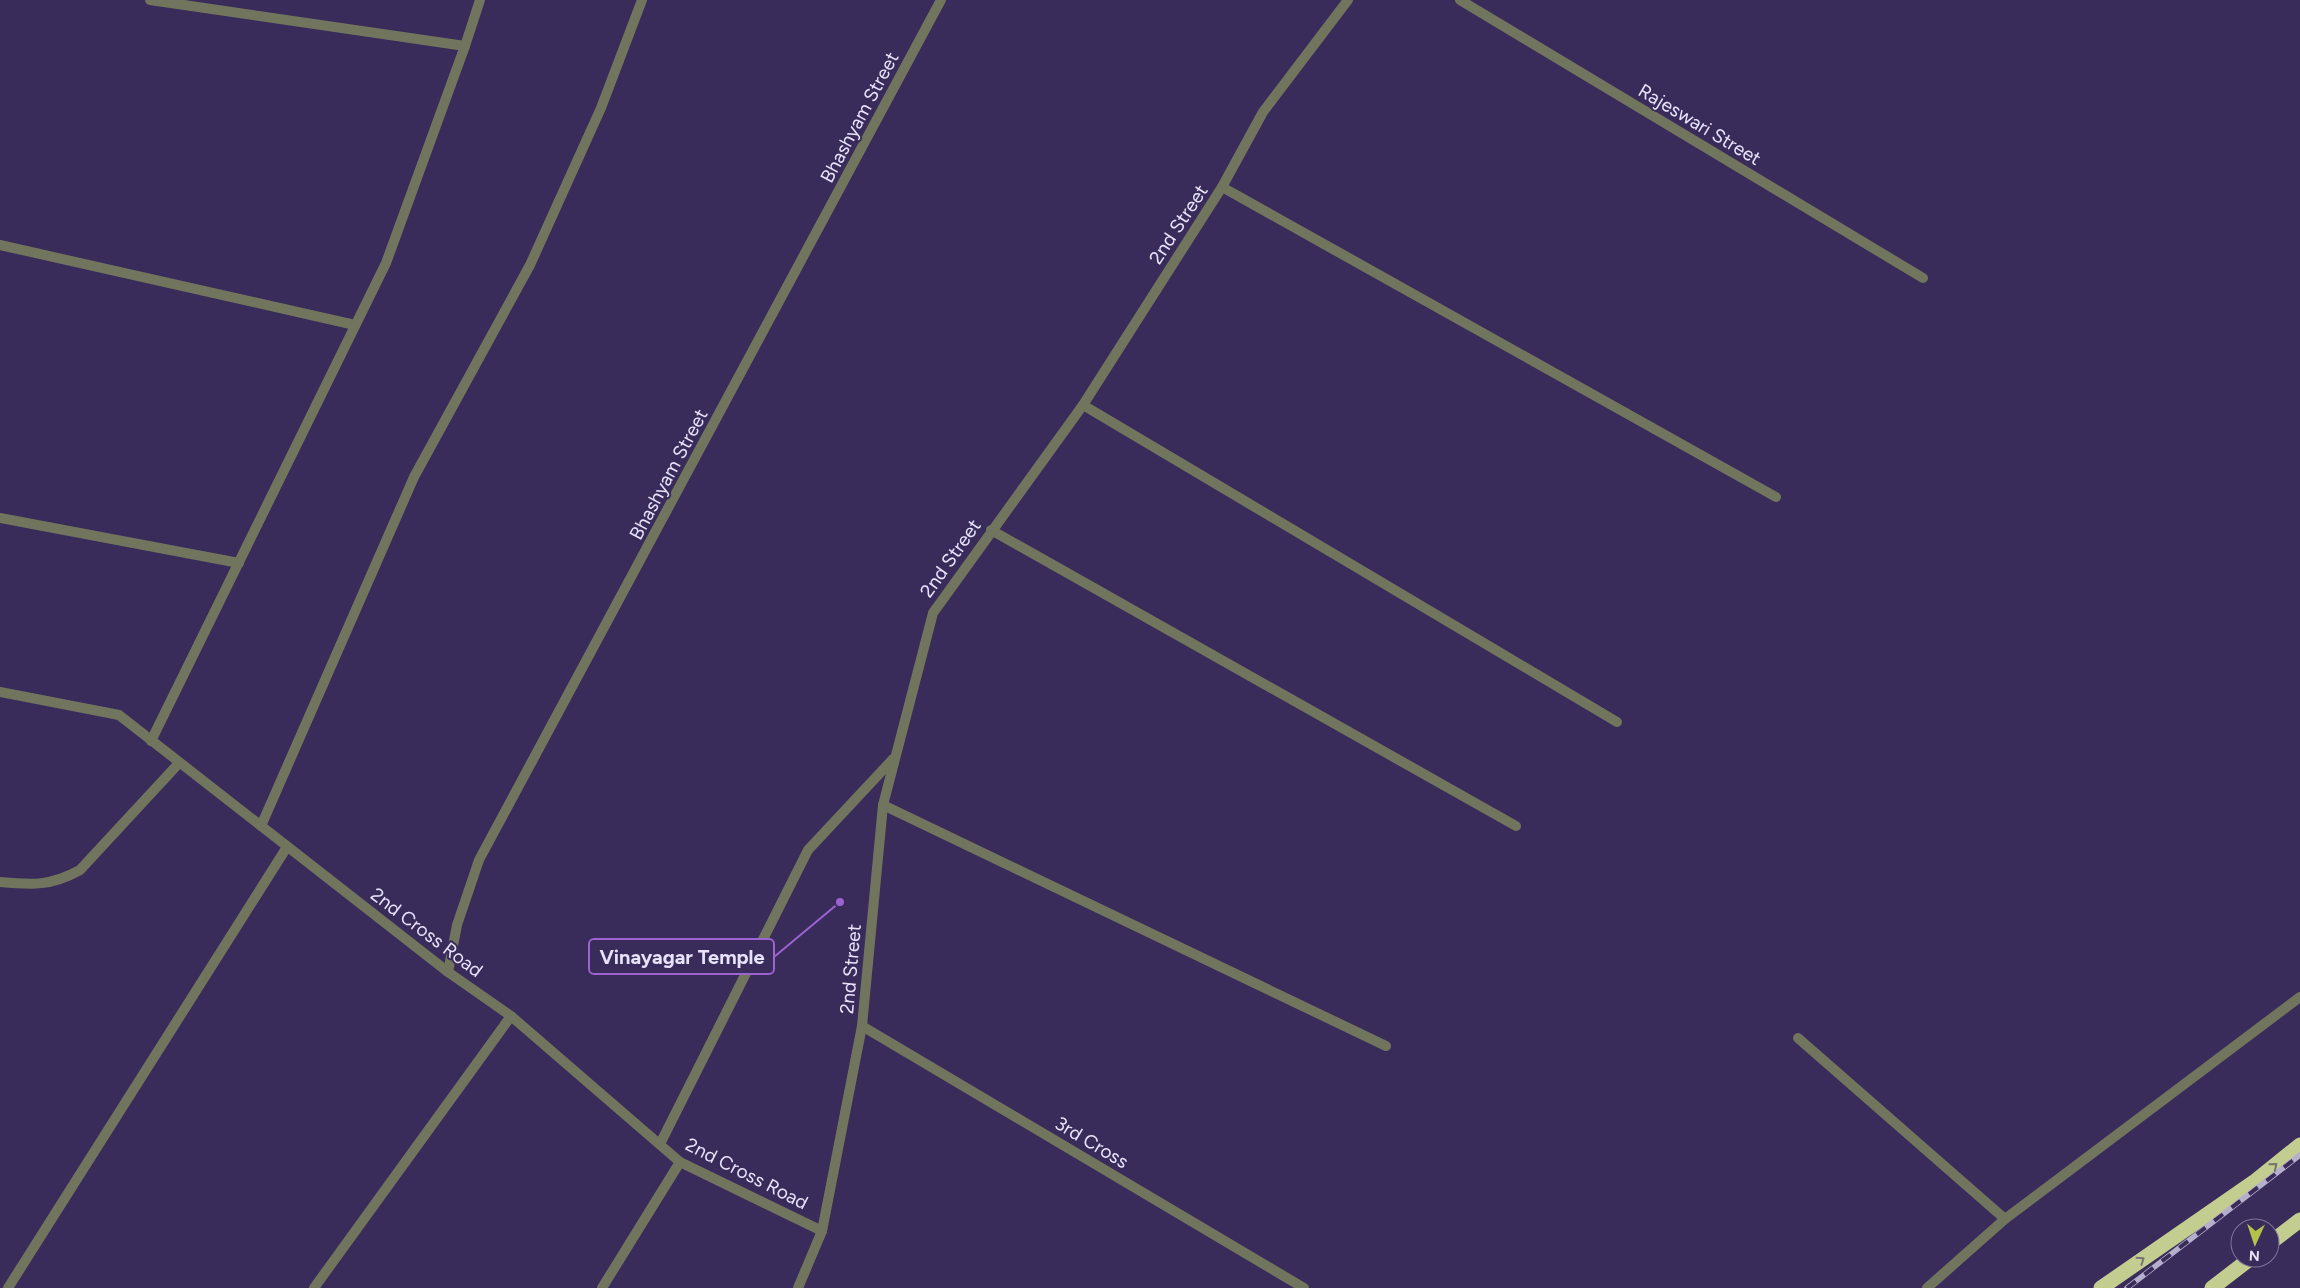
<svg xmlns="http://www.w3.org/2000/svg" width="2300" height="1288" viewBox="0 0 2300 1288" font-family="Figtree,sans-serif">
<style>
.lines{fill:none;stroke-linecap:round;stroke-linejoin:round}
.lane{stroke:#71755d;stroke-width:10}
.street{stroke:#71755d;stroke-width:10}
.highway{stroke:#c4cd90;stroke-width:15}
.rail-casing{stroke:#b5aecc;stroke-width:5.5}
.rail{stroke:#392b5a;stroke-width:4;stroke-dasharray:11;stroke-linecap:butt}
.oneway{stroke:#787472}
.labels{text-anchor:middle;stroke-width:4;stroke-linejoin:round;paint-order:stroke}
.street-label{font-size:19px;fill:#e8e3fb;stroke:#392b5a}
.leader{fill:none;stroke:#9c63d1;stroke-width:2}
.callout-dot{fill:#9c63d1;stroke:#392b5a;stroke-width:2}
.callout{fill:#392b5a;stroke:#9c63d1;stroke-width:2}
.callout-label{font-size:20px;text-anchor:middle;font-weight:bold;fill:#e8e3fb}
</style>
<rect width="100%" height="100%" fill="#392b5a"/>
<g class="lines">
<g class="lane">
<path d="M 1798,1038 L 2005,1219"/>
<path d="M 1927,1288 L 2005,1219 L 2300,997"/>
</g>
<g class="street">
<path d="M 150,0 L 465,46 L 480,0"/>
<path d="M 1460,0 L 1923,278"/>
<path d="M 1222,187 L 1776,497"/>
<path d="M 0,245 L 355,325"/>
<path d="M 1083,405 L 1617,722"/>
<path d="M 0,518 L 239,563"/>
<path d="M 991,530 L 1516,826"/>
<path d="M 0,692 L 119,715 L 448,972 L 511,1016 L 680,1162 L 822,1231"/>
<path d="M 151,741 L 386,263 L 465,46"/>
<path d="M 883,805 L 1386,1046"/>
<path d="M 261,826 L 414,477 L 530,265 L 601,108 L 642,0"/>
<path d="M 0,882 C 33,885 51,886 80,870 L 179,763"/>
<path d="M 448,972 L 457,925 L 479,860 L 941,0"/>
<path d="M 862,1026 L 1304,1288"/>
<path d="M 660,1144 L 808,850 L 893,759"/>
<path d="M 8,1288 L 287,847"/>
<path d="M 314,1288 L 511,1016"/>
<path d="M 602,1288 L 680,1162"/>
<path d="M 798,1288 L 822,1231 L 862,1026 L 883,805 L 933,613 L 1083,405 L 1222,187 L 1263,112 L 1348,0"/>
</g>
<g class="highway">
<path d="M 2270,1243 L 2300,1220"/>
<path d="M 2101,1288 L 2254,1182 L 2300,1145"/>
<path d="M 2212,1288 L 2251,1258"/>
</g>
<g class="rail-casing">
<path id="rail" d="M 2127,1288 L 2300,1155"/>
</g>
<use href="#rail" class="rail"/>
</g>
<defs><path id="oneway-chevron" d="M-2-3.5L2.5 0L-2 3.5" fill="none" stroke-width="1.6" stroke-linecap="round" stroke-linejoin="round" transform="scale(1.25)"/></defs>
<g class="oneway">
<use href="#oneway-chevron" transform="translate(2274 1166) rotate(-39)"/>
<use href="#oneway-chevron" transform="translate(2141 1260) rotate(-35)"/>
</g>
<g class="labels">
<g class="street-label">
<text transform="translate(859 117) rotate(-62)" y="7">Bhashyam Street</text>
<text transform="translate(1700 124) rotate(31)" y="7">Rajeswari Street</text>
<text transform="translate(1178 224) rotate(-57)" y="7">2nd Street</text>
<text transform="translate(668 474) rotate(-62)" y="7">Bhashyam Street</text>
<text transform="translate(950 558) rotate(-55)" y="7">2nd Street</text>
<text transform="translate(427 932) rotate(37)" y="7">2nd Cross Road</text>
<text transform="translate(850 969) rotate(-85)" y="7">2nd Street</text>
<text transform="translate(1092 1142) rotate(31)" y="7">3rd Cross</text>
<text transform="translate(747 1173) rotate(27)" y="7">2nd Cross Road</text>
</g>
</g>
<path class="leader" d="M840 902L774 957"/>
<circle class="callout-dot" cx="840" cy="902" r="5"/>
<rect class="callout" x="589" y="939" width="185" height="35" rx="5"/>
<g class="callout-label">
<text x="682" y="964">Vinayagar Temple</text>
</g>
<g transform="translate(2255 1243) rotate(183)"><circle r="24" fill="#392b5a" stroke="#7f759a"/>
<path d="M0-4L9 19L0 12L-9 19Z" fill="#b4c24a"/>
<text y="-8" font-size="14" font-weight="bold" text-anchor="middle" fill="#e8e3fb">N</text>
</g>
</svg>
